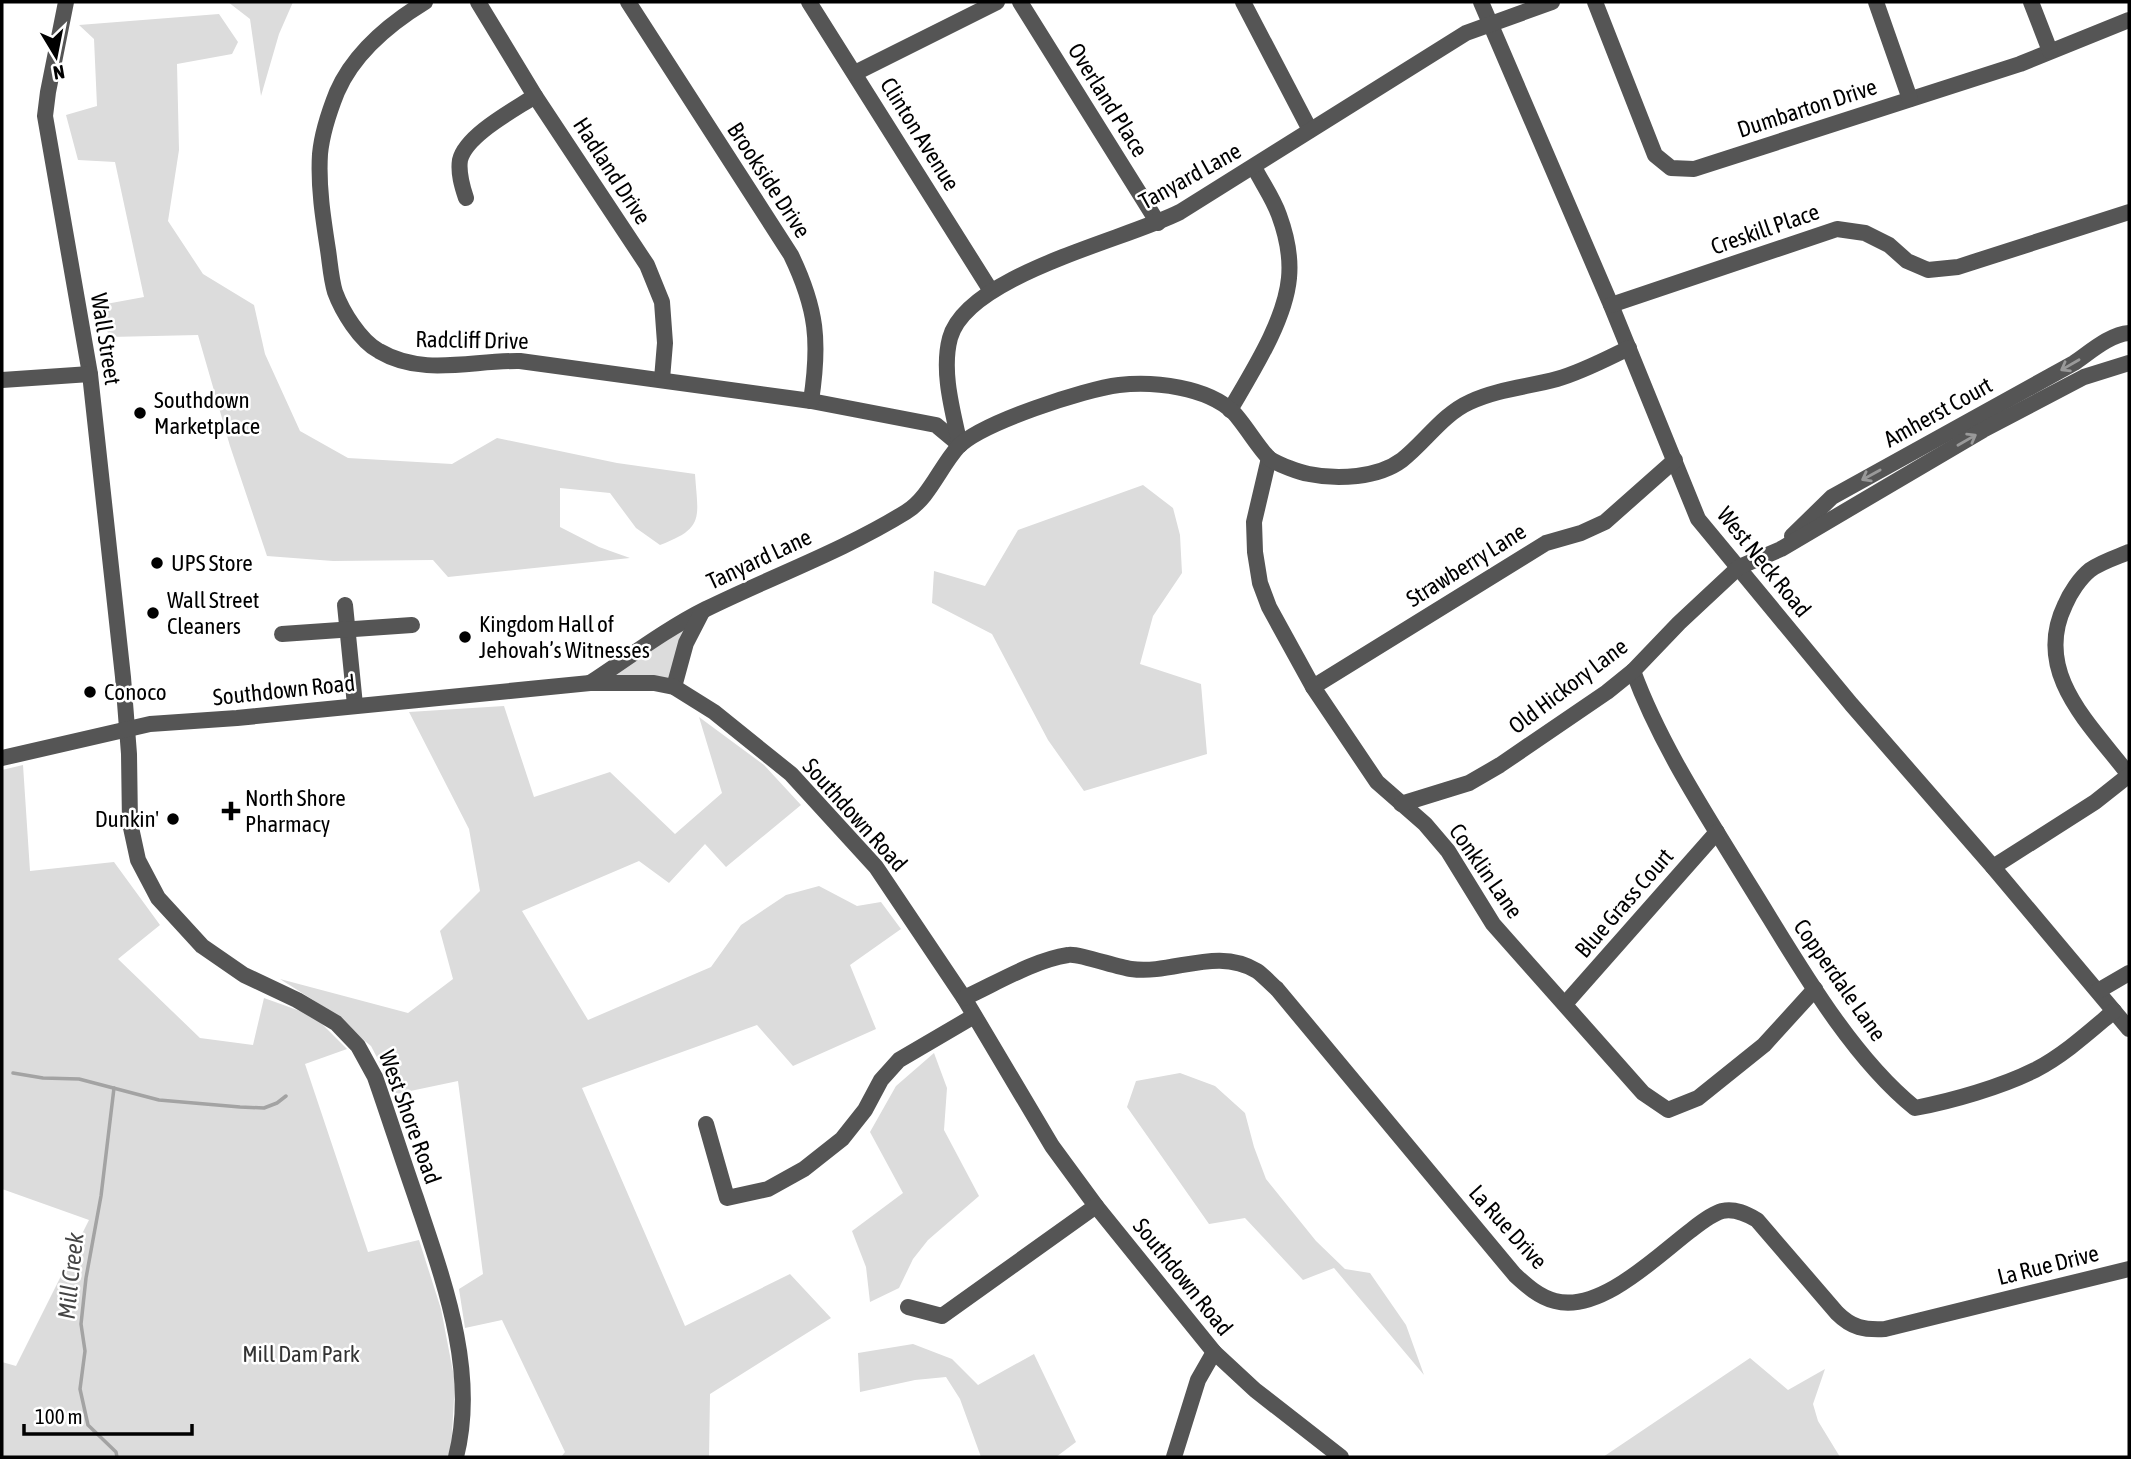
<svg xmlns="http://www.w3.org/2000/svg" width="2131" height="1459" viewBox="0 0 2131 1459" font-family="'Asap Condensed',sans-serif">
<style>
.green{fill:#dcdcdc}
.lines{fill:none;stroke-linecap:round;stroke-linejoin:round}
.stream{stroke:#a3a3a3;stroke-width:3.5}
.minor{stroke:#555;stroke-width:16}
.oneway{stroke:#999}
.poi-dot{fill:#000;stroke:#fff;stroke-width:2.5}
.labels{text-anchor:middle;stroke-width:5;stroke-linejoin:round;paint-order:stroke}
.street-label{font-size:23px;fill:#000;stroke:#fff}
.poi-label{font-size:23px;fill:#000;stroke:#fff;text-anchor:start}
.park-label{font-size:23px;fill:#333;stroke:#fff}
.water-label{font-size:24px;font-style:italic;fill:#444;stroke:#fff}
</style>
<rect width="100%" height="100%" fill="#fff"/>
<g class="green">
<path d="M 228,2 L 293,2 L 279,34 L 261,96 L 250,19 Z"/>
<path d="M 219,14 L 238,42 L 232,54 L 177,64 L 179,150 L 168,221 L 203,274 L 254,305 L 265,354 L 300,431 L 348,458 L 452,464 L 497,438 L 617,463 L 695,474 C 698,518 705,528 660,545 L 636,528 L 610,493 L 560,488 L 560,527 L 599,547 L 630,558 L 448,577 L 433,560 L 333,561 L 267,556 L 230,446 L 198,335 L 110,337 L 95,306 L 144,297 L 115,162 L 78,160 L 66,115 L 97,106 L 94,39 L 79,25 Z"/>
<path d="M 1143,485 L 1173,508 L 1180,535 L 1182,573 L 1153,616 L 1140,664 L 1201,684 L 1207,754 L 1084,791 L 1048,740 L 992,634 L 932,603 L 934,571 L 985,586 L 1018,530 Z"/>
<path d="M 694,619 L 669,682 L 601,679 Z"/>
<path d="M 504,706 L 534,797 L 610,772 L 675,834 L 722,793 L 699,717 L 764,765 L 801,805 L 726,867 L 705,844 L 669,883 L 639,861 L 522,911 L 588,1020 L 711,967 L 741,925 L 786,895 L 819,886 L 857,906 L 881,902 L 901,929 L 850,965 L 876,1029 L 793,1066 L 757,1025 L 582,1088 L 685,1326 L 790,1274 L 831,1318 L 710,1394 L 709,1457 L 561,1457 L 565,1452 L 502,1320 L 465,1328 L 459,1289 L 483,1274 L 458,1081 L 396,1094 L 371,1046 L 321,1005 L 280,979 L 408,1013 L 453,979 L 440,931 L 480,891 L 469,829 L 409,712 Z"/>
<path d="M 23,765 L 30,871 L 114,862 L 160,925 L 118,959 L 200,1038 L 253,1045 L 264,998 L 314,1016 L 347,1049 L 305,1064 L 368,1252 L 419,1240 L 441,1309 L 455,1382 L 451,1450 L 447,1457 L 2,1457 L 2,1362 L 16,1366 L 89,1220 L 2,1189 L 2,770 Z"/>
<path d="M 934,1053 L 947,1088 L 944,1130 L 979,1196 L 928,1240 L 913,1259 L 899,1288 L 870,1302 L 866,1267 L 852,1231 L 903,1193 L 870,1132 L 896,1086 Z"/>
<path d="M 1180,1073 L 1215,1086 L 1245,1113 L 1254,1147 L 1266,1179 L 1316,1241 L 1345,1269 L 1370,1273 L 1406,1325 L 1424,1375 L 1334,1268 L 1303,1280 L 1245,1218 L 1209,1224 L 1127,1107 L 1136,1081 Z"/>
<path d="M 913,1344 L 952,1359 L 978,1385 L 1034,1354 L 1076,1442 L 1056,1457 L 981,1457 L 960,1399 L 946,1377 L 915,1380 L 860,1392 L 858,1353 Z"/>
<path d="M 1750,1358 L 1788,1390 L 1825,1369 L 1813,1404 L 1818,1421 L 1840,1457 L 1603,1457 Z"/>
</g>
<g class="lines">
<g class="stream">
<path d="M 13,1073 L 43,1078 L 79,1079 L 159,1100 L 240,1107 L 264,1108 L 277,1103 L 286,1096"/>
<path d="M 114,1088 L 101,1196 L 86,1278 L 81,1324 L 85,1351 L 80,1389 L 88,1425 L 116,1452 L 117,1457"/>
</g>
<g class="minor">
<path d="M 66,2 L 48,92 L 45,116 L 90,374 L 123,677 L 129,754 L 130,823 L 138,860 L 158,898 L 202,946 L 244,975 L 297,1000 L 336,1023 L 358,1046 L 375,1077 C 389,1117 402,1158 416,1198 C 443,1279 478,1371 456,1457"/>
<path d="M 425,2 C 389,24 354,53 337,92 C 329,112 322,133 320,154 C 318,186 323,218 328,250 C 330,263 331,279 335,292 C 342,311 360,341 379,351 C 423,377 472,360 520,361 L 811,401 L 936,425 L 960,445"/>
<path d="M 478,2 L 535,96 L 647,265 L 662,302 L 665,343 L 662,379"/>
<path d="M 628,2 L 791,255 C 817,309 820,342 811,401"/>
<path d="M 809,2 L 991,291"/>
<path d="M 1020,2 L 1158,223"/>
<path d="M 1243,2 L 1310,130"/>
<path d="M 1481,2 L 1611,305 L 1698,519 L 1851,704 L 1993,867 L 2129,1029"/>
<path d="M 1595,2 L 1655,155 L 1671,168 L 1694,169 L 2020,64 L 2129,20"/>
<path d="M 1876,2 L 1910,99"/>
<path d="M 2031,2 L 2050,51"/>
<path d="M 855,73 L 997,2"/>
<path d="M 466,198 C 462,186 458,173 460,160 C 466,135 514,110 535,96"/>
<path d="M 1611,305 L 1837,229 L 1865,233 L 1889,245 L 1907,261 L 1928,270 L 1958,267 L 2129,212"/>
<path d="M 2,380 L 90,374"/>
<path d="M 1230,410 C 1252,372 1285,321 1289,278 C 1291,257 1286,234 1279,215 C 1273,198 1262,183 1254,167"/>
<path d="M 960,445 C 953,412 941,372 950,338 C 967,275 1125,240 1180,212 L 1466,33 L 1552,2"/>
<path d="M 1269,458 L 1254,522 L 1255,552 L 1260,583 L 1269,607 L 1313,687 L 1377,782 L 1425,824 L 1448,851 L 1493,924 L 1643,1093 L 1668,1110 L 1698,1098 L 1764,1045 L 1815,989"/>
<path d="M 1792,536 L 1832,497 L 2074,363 C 2089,353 2110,334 2129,333"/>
<path d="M 345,605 L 355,705"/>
<path d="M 282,634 L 412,625"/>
<path d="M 1633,671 C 1661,747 1708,817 1750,886 C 1795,958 1848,1054 1915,1108 C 1952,1101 2001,1087 2035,1070 C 2064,1055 2089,1032 2114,1011"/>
<path d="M 590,683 C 628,658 666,629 706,609 C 773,576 843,551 906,512 C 929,498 940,467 958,447 C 981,423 1085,389 1119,385 C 1154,381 1207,387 1233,412 C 1244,423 1261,452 1270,459 C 1280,465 1298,472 1309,474 C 1337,480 1378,478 1402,460 C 1425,442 1443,414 1470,402 C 1498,389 1528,387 1557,379 C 1582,372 1606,359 1629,348"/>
<path d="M 674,687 L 686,643 L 702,612"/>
<path d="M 1313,687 L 1546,543 L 1581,533 L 1605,522 L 1675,460"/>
<path d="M 2,758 L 150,724 L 237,718 L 590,683 L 654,683 L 674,687 L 714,712 L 791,774 L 876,867 L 964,998 L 1052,1146 L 1096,1206 L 1214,1352 L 1255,1390 L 1341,1457"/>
<path d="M 2129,775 C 2091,725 2032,673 2065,605 C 2070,593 2080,578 2090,570 C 2101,562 2117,557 2129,552"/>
<path d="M 1401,804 L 1469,783 L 1500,765 L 1607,692 L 1633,671 L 1679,623 L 1739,567 L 1781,549 L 1983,430 L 2084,377 L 2129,363"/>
<path d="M 1993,867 L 2095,802 L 2129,775"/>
<path d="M 2098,991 L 2129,973"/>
<path d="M 964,998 C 995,984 1034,960 1068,955 C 1078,953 1116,967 1131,969 C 1173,975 1217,946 1257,971 C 1264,976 1271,984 1277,989 L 1515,1275 C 1527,1286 1539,1297 1555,1301 C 1600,1313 1656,1257 1690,1231 C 1699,1224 1711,1214 1722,1211 C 1735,1208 1747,1214 1757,1220 L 1837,1313 C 1852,1328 1864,1330 1885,1329 L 2129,1269"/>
<path d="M 1565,1004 L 1717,832"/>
<path d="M 706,1124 L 727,1198 L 768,1189 L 804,1169 L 842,1139 L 865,1110 L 881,1080 L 899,1060 L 974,1016"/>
<path d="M 908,1307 L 942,1316 L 1096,1206"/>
<path d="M 1174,1457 L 1198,1380 L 1214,1352"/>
</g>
</g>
<defs><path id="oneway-shaft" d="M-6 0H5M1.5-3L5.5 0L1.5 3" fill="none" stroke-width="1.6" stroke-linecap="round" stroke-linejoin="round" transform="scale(1.75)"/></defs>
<g class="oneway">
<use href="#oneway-shaft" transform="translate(2070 365) rotate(150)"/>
<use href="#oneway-shaft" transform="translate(1967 440) rotate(-30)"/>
<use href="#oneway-shaft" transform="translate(1871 475) rotate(151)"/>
</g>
<g class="poi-dot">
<circle cx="140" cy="413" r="7"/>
<circle cx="157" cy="563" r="7"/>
<circle cx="153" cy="613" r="7"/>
<circle cx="465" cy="637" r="7"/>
<circle cx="90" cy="692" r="7"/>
<path d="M227.5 800.5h7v7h7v7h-7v7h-7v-7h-7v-7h7z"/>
<circle cx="173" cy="819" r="7"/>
</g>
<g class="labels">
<g class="street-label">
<text transform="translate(1108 100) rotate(58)" y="8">Overland Place</text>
<text transform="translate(1807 108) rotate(-18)" y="8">Dumbarton Drive</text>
<text transform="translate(920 134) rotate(58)" y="8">Clinton Avenue</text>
<text transform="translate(612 171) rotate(57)" y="8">Hadland Drive</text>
<text transform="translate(1190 176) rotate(-29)" y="8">Tanyard Lane</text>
<text transform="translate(769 180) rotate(57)" y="8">Brookside Drive</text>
<text transform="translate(1765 229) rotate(-19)" y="8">Creskill Place</text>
<text transform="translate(106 339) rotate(81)" y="8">Wall Street</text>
<text transform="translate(472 340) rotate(1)" y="8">Radcliff Drive</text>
<text transform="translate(1938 412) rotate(-29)" y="8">Amherst Court</text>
<text transform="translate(759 559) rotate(-25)" y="8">Tanyard Lane</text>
<text transform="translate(1764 562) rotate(51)" y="8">West Neck Road</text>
<text transform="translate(1466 565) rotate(-32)" y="8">Strawberry Lane</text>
<text transform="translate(1568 686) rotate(-37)" y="8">Old Hickory Lane</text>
<text transform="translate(284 690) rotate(-6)" y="8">Southdown Road</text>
<text transform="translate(855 815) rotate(48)" y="8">Southdown Road</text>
<text transform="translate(1486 871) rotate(55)" y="8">Conklin Lane</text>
<text transform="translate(1624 903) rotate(-49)" y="8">Blue Grass Court</text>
<text transform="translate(1840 980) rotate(55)" y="8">Copperdale Lane</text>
<text transform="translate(410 1117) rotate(70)" y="8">West Shore Road</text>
<text transform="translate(1508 1227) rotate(48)" y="8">La Rue Drive</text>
<text transform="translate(2048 1265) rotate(-14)" y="8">La Rue Drive</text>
<text transform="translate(1183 1277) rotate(51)" y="8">Southdown Road</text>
</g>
<g class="poi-label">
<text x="154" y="408">Southdown<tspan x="154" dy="26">Marketplace</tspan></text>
<text x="171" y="571">UPS Store</text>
<text x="167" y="608">Wall Street<tspan x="167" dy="26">Cleaners</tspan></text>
<text x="479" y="632">Kingdom Hall of<tspan x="479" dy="26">Jehovah’s Witnesses</tspan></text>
<text x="104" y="700">Conoco</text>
<text x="245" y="806">North Shore<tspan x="245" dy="26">Pharmacy</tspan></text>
<text x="159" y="827" text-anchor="end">Dunkin'</text>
</g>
<g class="park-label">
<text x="301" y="1362">Mill Dam Park</text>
</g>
<g class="water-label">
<text transform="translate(71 1276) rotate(-84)" y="8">Mill Creek</text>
</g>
</g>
<rect width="2131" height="1459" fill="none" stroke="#000000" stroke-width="7"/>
<g transform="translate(56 56) rotate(170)" stroke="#ffffff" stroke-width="5" paint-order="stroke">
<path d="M0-5L12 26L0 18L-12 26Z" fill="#000000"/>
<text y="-10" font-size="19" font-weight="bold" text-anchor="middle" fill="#000000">N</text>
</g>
<path d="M24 1424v10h168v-10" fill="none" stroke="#000000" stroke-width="3.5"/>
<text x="35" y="1424" font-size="21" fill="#000000" stroke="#ffffff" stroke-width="5" paint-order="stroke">100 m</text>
</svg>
